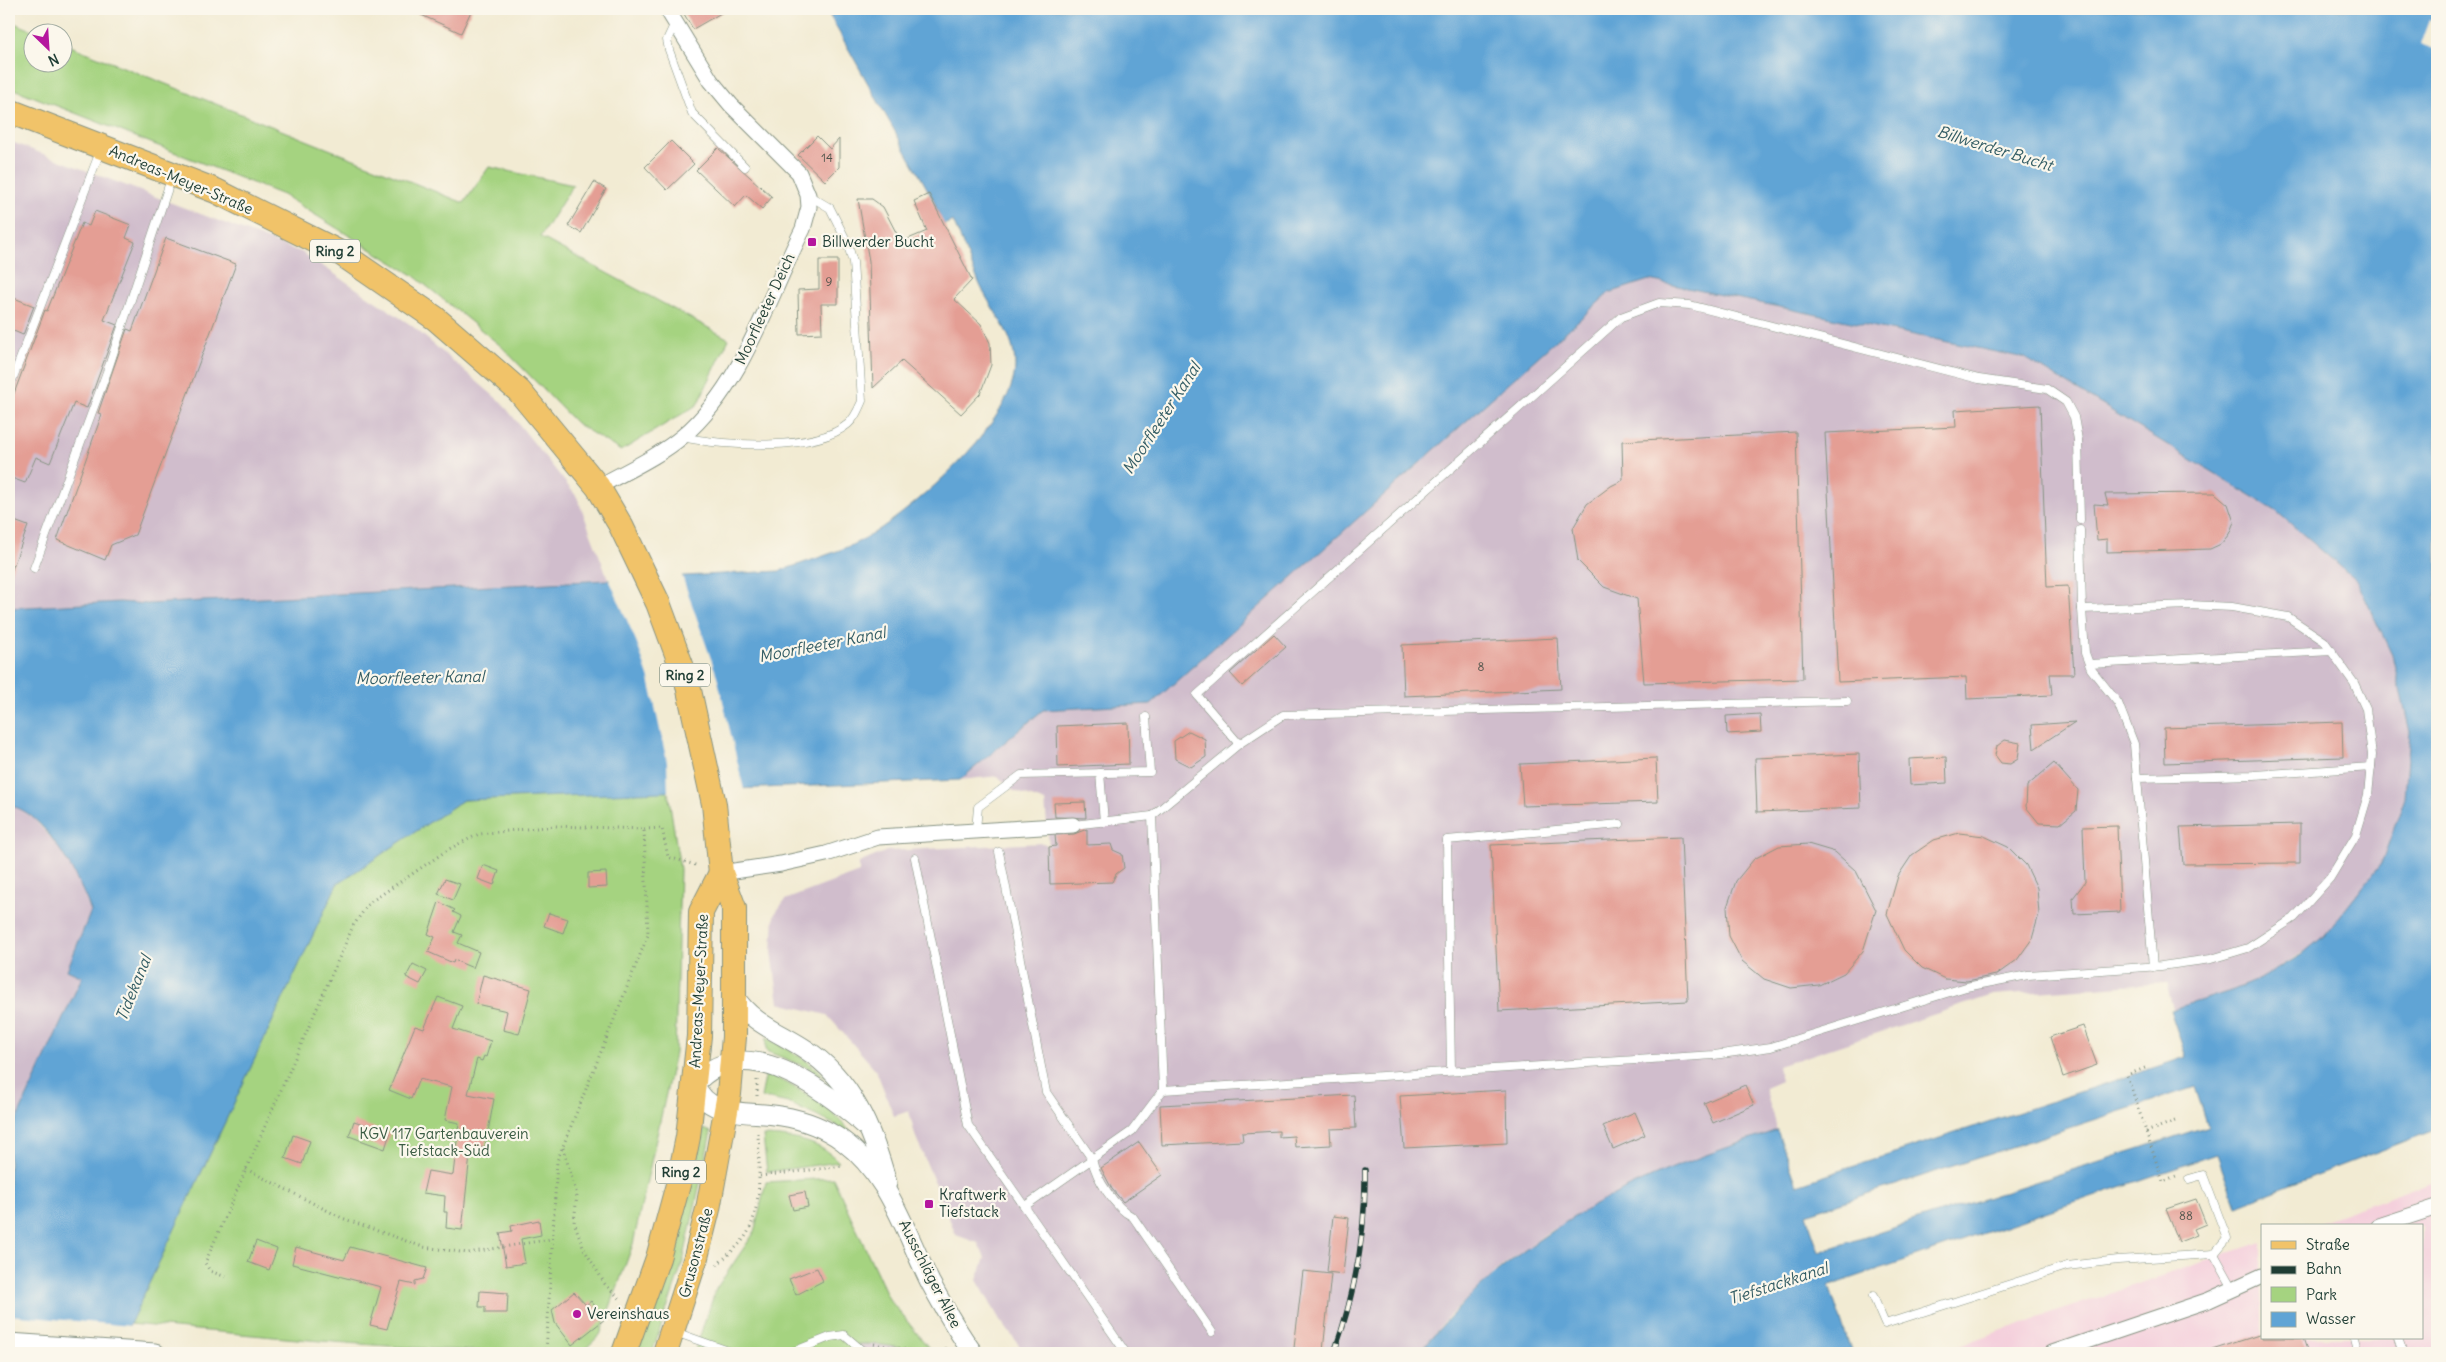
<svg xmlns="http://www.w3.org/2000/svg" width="2446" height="1362" viewBox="0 0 2446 1362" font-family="Delius,sans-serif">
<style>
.built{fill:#f4cfdc}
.industrial{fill:#d0bdcc}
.green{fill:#a5d380;stroke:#62885a}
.water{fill:#60a4d5;stroke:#407084;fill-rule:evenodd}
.pier{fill:#f2ebd3}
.building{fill:#e49e94}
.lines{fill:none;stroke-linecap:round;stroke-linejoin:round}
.service-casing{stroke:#889484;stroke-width:9}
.minor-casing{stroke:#889484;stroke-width:17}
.tertiary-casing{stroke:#889484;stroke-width:21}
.primary-casing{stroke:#889484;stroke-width:26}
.path{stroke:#889484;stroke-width:3;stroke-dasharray:1 4;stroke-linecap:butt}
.service{stroke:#fff;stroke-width:8}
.minor{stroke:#fff;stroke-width:15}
.tertiary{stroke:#fff;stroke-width:19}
.primary{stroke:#f1c369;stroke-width:24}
.rail-casing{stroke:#1f3d34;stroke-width:5.5}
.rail{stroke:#fbf7ec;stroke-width:4;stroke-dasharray:11;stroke-linecap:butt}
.poi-dot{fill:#b5179e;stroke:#fbf7ec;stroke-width:2}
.labels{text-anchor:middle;stroke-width:4.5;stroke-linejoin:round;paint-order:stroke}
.number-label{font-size:12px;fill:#50554c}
.shield{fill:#fbf7ec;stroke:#61756b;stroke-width:1}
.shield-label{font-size:14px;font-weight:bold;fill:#1f3d34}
.street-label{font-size:15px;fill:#1f3d34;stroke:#fbf7ec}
.poi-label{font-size:15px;fill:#1f3d34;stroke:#fbf7ec;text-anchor:start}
.park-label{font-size:15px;fill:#3a5b43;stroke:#fbf7ec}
.water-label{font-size:16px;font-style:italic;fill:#325c64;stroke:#fbf7ec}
</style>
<rect width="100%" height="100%" fill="#fbf7ec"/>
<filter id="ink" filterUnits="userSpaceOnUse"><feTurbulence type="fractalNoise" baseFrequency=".02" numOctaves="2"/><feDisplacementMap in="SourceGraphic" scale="10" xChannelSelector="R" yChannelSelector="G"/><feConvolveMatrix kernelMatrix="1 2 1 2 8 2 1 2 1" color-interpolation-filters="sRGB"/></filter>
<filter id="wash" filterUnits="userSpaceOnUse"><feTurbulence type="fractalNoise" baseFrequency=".0096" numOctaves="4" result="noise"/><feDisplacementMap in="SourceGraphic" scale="20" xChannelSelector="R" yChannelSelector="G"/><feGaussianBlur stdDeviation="1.12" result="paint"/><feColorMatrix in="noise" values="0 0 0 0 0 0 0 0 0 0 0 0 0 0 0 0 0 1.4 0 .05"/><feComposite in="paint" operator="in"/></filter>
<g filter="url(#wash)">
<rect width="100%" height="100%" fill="#f2ebd3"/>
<path class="built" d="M 2437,1180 L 2437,1353 L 1935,1353 L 2262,1242 L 2262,1338 L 2422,1338 L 2422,1226 L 2309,1226 Z"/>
<g class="industrial">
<path d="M 9,141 L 303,253 L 411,325 L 502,403 L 577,497 L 609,581 L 147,604 L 120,602 L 9,608 Z"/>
<path d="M 1649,280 L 2025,358 L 2276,511 L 2357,581 L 2392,655 L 2410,732 L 2405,798 L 2381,864 L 2325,935 L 2313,946 L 2262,978 L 2231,991 L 2173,1009 L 2166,983 L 1993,995 L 1778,1066 L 1781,1081 L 1765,1088 L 1777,1130 L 1680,1165 L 1609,1198 L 1548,1232 L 1500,1268 L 1447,1318 L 1419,1353 L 1025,1353 L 1000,1320 L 977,1280 L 985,1258 L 978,1243 L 956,1235 L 915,1135 L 909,1111 L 894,1116 L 876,1070 L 827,1015 L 779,1003 L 772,952 L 774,915 L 785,900 L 859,872 L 859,863 L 887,851 L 1043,843 L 1049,846 L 1045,802 L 1012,790 L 998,776 L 960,780 L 1043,710 L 1151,704 L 1609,293 Z"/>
<path d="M 9,806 L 17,806 L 34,819 L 56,844 L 74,870 L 91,911 L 68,969 L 83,977 L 9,1136 Z"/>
<path d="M 856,1344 L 876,1344 L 925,1353 L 865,1353 Z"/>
</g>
<g class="green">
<path d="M 9,21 L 37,32 L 32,32 L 32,62 L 62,62 L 63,43 L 464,203 L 489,167 L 573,185 L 540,237 L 729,339 L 697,405 L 621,451 L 576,423 L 501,346 L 413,275 L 283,195 L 9,87 Z"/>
<path d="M 668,791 L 680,869 L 675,1053 L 633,1244 L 600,1335 L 584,1350 L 574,1353 C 425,1353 278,1337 130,1324 L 337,884 L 463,800 Z"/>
<path d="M 766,1038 C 791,1050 811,1062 830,1081 L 811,1069 L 766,1051 Z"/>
<path d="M 766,1073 C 809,1094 831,1105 860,1144 L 859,1146 L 836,1125 L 788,1103 L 761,1097 Z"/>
<path d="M 704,1129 L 711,1132 L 683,1262 L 652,1353 L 637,1353 L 683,1213 Z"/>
<path d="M 763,1136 C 792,1137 818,1140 839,1162 L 767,1172 Z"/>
<path d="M 833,1178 L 889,1299 L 933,1353 L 876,1344 L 857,1344 L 865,1353 L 694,1353 L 716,1289 L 754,1233 L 766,1182 Z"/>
</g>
<path class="water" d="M 826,9 L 2437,9 L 2437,1129 L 2236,1206 L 2217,1154 L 1829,1286 L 1852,1353 L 1419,1353 C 1489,1265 1576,1206 1680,1165 C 1712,1152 1745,1142 1777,1130 L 1797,1185 L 2186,1057 L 2170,1010 L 2231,991 L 2262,978 L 2301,955 L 2325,935 L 2381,864 L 2405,798 L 2410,732 L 2392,655 L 2357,581 L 2276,511 L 2025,358 L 1649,280 L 1609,293 L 1151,704 L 1043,710 L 960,780 L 463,800 L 337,884 L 130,1324 L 112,1353 L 9,1353 L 9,1136 L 82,977 L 67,970 L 91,911 C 81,882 43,808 9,806 L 9,608 L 120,602 L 147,604 L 780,571 C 807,561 837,553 862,540 C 908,515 1015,423 1015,366 C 1015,335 994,314 981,287 C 971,266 963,243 953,221 L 943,225 L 933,199 ZM 2195,1087 L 2208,1126 L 1819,1252 L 1806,1214 Z"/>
<g class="pier">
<path d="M 2429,19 L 2437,22 L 2437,50 L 2420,44 Z"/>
<path d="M 681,573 L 717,676 L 744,790 L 668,793 L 667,762 L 649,679 L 637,643 L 609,579 Z"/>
<path d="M 9,1315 L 131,1326 L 115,1353 L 9,1353 Z"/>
</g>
<g id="blocks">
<g class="building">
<path d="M 408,9 L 472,9 L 461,33 Z"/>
<path d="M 681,9 L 728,9 L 693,29 Z"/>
<path d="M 817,136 L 830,149 L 839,139 L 839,167 L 825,181 L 798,155 Z"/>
<path d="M 671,141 L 694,164 L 667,190 L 645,167 Z"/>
<path d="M 718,148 L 772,197 L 762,209 L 746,195 L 735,207 L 696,170 Z"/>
<path d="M 594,182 L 606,189 L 581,233 L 568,226 Z"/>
<path d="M 929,194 L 972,280 L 954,299 L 981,324 L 990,343 L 991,365 L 980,394 L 961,414 L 902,361 L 873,388 L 869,261 L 858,199 L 872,199 L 883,207 L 901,242 L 927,231 L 914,201 Z"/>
<path d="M 95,211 L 131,225 L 126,238 L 135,242 L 104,320 L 117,325 L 87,408 L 74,403 L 50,463 L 36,457 L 25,483 L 9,477 L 9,407 L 45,310 L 47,311 L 82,223 L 89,226 Z"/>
<path d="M 166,238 L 236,264 L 135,535 L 111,545 L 105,560 L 57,540 L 102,414 L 98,413 L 127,329 L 132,331 Z"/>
<path d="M 819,260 L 838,260 L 838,304 L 821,304 L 822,333 L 799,334 L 798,290 L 819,289 Z"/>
<path d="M 9,296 L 34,306 L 23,335 L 9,329 Z"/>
<path d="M 2040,405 L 2047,587 L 2068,586 L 2074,674 L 2050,674 L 2052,695 L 1967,699 L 1966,677 L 1838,682 L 1825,433 L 1956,427 L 1955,410 Z"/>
<path d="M 1796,432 L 1803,679 L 1644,683 L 1637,599 L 1604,587 L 1578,561 L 1573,528 L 1587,504 L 1611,486 L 1623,480 L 1622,441 Z"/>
<path d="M 2215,493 L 2228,504 L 2234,522 L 2229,534 L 2221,544 L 2210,549 L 2107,552 L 2107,539 L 2097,540 L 2094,504 L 2108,505 L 2105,494 Z"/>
<path d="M 9,519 L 28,526 L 10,575 L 9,574 Z"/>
<path d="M 1274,634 L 1286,647 L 1242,686 L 1230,673 Z"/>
<path d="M 1558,638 L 1561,689 L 1404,696 L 1402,645 Z"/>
<path d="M 1760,714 L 1761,732 L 1727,734 L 1726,716 Z"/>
<path d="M 2075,722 L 2034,749 L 2032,725 Z"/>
<path d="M 2342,722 L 2343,757 L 2165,763 L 2164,728 Z"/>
<path d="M 1128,723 L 1129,764 L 1058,767 L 1057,726 Z"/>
<path d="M 1189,731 L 1205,739 L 1206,757 L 1191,767 L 1175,759 L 1174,741 Z"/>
<path d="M 2005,740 L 2020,743 L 2018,759 L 2010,764 L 2001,763 L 1995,755 L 1997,746 Z"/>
<path d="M 1859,754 L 1861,808 L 1757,812 L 1755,758 Z"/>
<path d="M 1946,757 L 1947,783 L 1910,785 L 1909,759 Z"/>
<path d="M 1656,758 L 1658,802 L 1523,806 L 1520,764 Z"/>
<path d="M 2054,763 L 2078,790 L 2076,811 L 2060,824 L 2039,823 L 2026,807 L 2027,786 Z"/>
<path d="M 1085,802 L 1086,818 L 1055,817 L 1054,803 Z"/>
<path d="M 2300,824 L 2300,863 L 2183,864 L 2180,827 Z"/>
<path d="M 2117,826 L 2120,912 L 2074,914 L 2073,898 L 2085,882 L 2083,827 Z"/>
<path d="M 1087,829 L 1087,845 L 1111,844 L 1113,850 L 1122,854 L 1124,868 L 1116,874 L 1112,882 L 1050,884 L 1049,847 L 1056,846 L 1055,835 L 1074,834 Z"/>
<path d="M 1959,833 L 1984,836 L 2008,847 L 2026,865 L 2037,888 L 2039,914 L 2032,939 L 2017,960 L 1996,975 L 1967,981 L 1945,979 L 1922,968 L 1904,950 L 1887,914 L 1898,876 L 1912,855 L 1934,840 Z"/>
<path d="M 1681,837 L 1688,1001 L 1499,1011 L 1491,845 Z"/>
<path d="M 1808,844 L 1835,852 L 1856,871 L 1876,910 L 1863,951 L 1844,973 L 1819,985 L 1791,988 L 1764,979 L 1742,961 L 1729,936 L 1727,907 L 1736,881 L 1754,859 L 1779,846 Z"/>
<path d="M 483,865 L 499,871 L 494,885 L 478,879 Z"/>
<path d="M 606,872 L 607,887 L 588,888 L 588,873 Z"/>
<path d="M 445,879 L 460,884 L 453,900 L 438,894 Z"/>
<path d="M 439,902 L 455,910 L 453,912 L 461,916 L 454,932 L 462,935 L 458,943 L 479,952 L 473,968 L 454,960 L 453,963 L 428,952 L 435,937 L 428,934 Z"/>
<path d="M 549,913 L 568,919 L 563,933 L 544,926 Z"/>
<path d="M 413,964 L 427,971 L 420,984 L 406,977 Z"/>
<path d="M 483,975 L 531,989 L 519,1034 L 503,1030 L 507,1011 L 476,1004 Z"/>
<path d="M 438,997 L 462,1006 L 453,1029 L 491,1041 L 486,1057 L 484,1056 L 482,1061 L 477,1059 L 468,1094 L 494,1099 L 485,1148 L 471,1146 L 462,1230 L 446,1228 L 447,1212 L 444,1212 L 445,1196 L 423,1193 L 428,1171 L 453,1175 L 459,1123 L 445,1120 L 452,1087 L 419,1079 L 411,1099 L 389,1090 L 415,1026 L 424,1029 Z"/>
<path d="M 2083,1026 L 2097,1065 L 2063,1077 L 2050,1037 Z"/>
<path d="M 1745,1085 L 1754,1105 L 1713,1123 L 1704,1103 Z"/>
<path d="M 1506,1090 L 1507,1143 L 1404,1148 L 1400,1096 Z"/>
<path d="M 1354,1095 L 1356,1128 L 1330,1129 L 1331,1145 L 1295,1147 L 1294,1136 L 1279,1137 L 1279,1131 L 1242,1133 L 1243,1141 L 1162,1145 L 1160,1105 Z"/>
<path d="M 1635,1112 L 1645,1135 L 1613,1149 L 1603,1126 Z"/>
<path d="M 354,1121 L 390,1133 L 385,1149 L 349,1136 Z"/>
<path d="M 293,1135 L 310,1141 L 302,1164 L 285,1158 Z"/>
<path d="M 1139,1142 L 1162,1175 L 1123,1202 L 1112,1189 L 1101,1168 Z"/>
<path d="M 805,1192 L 808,1207 L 793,1210 L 789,1195 Z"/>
<path d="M 2196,1199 L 2206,1224 L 2194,1229 L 2197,1235 L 2179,1242 L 2166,1209 Z"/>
<path d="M 1333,1216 L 1349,1218 L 1343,1274 L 1327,1272 Z"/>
<path d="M 539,1220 L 541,1235 L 521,1239 L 525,1263 L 506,1266 L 500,1233 L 512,1231 L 511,1226 Z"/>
<path d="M 256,1241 L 277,1249 L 269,1270 L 248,1262 Z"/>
<path d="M 296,1247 L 344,1260 L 350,1247 L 427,1268 L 423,1279 L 415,1281 L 415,1285 L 401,1282 L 387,1329 L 370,1325 L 381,1287 L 292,1264 Z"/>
<path d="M 817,1268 L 823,1281 L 796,1295 L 789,1279 Z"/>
<path d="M 1303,1271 L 1331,1274 L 1323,1351 L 1294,1348 Z"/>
<path d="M 480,1291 L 508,1293 L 507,1313 L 485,1313 L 485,1307 L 479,1307 Z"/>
<path d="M 574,1292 L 586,1305 L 591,1301 L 605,1319 L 572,1345 L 555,1323 L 552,1310 Z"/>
<path d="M 2262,1334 L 2262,1338 L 2303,1338 L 2308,1353 L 2213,1353 L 2212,1350 Z"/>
</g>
</g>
</g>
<g filter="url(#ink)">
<use href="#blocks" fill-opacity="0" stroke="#889484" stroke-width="1"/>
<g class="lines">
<g class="service-casing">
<g id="service">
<path d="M 675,23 L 667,40 L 669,50 L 692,113 L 745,167"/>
<path d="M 9,388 L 101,149"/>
<path d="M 683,437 C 722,446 815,452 848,424 C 855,418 858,410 862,401 L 853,262 L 847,242 L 830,208 L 808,195"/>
<path d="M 34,568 L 108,369 L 172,176"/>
<path d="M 2082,609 L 2085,653 L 2091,669 L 2118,703 L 2134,744 L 2137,778"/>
<path d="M 2090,664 L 2332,651"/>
<path d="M 1239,744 L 1283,715 L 1847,701"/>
<path d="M 1100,773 L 1104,822"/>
<path d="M 1152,816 L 1239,744 L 1197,695 L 1621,317 L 1659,303 L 1690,305 L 1979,379 L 2047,389 L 2066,402 L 2074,417 L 2078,440 L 2080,520"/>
<path d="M 1073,825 L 1152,816 L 1163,1090 L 1714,1055 L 1771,1047 L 1966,987 L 2028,975 L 2161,966 L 2211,959 L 2248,948 L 2294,918 L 2330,878 L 2356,835 L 2368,795 L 2372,755 L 2366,709 L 2354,683 L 2324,641 L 2288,617 L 2232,607 L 2190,605 L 2082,609 L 2080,530"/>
<path d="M 976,830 L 978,807 L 1021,775 L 1150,772 L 1146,717"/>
<path d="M 999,852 L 1046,1092 L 1092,1159 C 1096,1179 1115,1208 1133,1217 L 1212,1332"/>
<path d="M 915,858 L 968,1125 L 1126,1353"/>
<path d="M 2153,967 L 2137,778 L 2254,775 L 2371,767"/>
<path d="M 1451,1071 L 1447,840 L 1620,824"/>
<path d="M 2189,1179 L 2203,1175 L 2227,1238 L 2214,1254"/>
<path d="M 1025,1206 L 1132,1131 L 1163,1090"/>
<path d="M 1873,1296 L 1885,1324 L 2067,1266 L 2118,1260 L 2214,1254 L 2234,1290"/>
<path d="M 675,1332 L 734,1353"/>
<path d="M 2355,1338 L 2359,1353"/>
<path d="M 2398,1338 L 2403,1353"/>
<path d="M 790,1353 L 830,1337 L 844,1335 L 865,1353"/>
</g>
</g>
<g class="minor-casing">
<g id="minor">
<path d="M 598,487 C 626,471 658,457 683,436 C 743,385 768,298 803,229 L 809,207 L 808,195 L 799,173 L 731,105 L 711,81 L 667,9"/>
<path d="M 721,873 L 781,864 L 826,854 L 878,837 L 1073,825"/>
<path d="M 2379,1226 L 2437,1207"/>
<path d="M 2052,1353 L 2209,1300 L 2262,1276"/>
</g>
</g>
<g class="tertiary-casing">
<g id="tertiary">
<path d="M 735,997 C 751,1023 781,1033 805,1049 C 852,1079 873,1131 887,1183"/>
<path d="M 867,1127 C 826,1091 744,1027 695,1084 C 708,1120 751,1110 781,1116 C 805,1120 824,1127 843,1141 C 890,1176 905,1232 930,1282 C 943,1306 957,1331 973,1353"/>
<path d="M 9,1343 L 155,1353"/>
</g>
</g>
<g class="primary-casing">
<g id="primary">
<path d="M 9,111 L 216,191 L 342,254 L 435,318 L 519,391 L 598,487 L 621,526 L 658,603 L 687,681 L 714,804 L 721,873 L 734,908 L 734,1037 L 729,1094 L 708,1209 L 696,1257 L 665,1353"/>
<path d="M 624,1353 L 658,1258 L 679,1181 L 688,1137 L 699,1036 L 701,912 L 721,873"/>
</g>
</g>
<g class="path">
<path d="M 644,829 L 662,828 L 668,857 L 699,866"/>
<path d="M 2145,1068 L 2127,1075 L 2163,1182 L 2176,1177"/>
<path d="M 757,1096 L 757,1080"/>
<path d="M 2146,1132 L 2175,1121"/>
<path d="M 563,1148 L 577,1195 L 574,1222 L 584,1249 L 605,1284 L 621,1300"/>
<path d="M 246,1169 L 342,1218 L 423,1247 L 468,1253 L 551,1239"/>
<path d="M 760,1176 L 844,1166"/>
<path d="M 717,1265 C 726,1256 737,1248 745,1237 C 763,1210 759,1163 758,1133"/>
<path d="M 226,1277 L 210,1271 L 205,1263 L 353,926 L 369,903 L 449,849 L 479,834 L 555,826 L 644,829 L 648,935 L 557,1161 L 546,1353"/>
<path d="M 874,1344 L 925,1353"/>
<path d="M 594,1353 L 595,1349 L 604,1353"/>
<path d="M 937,1353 L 947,1347"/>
</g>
<use href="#service" class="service"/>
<use href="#minor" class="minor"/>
<use href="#tertiary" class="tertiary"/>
<use href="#primary" class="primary"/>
<g class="rail-casing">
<path id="rail" d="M 1334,1353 C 1355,1294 1366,1232 1365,1170"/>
</g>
<use href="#rail" class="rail"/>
</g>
</g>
<g class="poi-dot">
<rect x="807" y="237" width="10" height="10" rx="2.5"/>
<rect x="924" y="1199" width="10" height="10" rx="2.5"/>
<circle cx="577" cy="1314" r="5"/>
</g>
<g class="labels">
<g class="number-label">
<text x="827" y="162">14</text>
<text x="829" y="286">9</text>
<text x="1481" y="671">8</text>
<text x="2186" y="1220">88</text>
</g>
<g class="shield">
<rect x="310" y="239.5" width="50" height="23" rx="4"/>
<rect x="660" y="663.5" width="50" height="23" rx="4"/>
<rect x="656" y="1160.5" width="50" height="23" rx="4"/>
</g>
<g class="shield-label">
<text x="335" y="256">Ring 2</text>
<text x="685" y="680">Ring 2</text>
<text x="681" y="1177">Ring 2</text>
</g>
<g class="street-label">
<text transform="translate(181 180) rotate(23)" y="5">Andreas-Meyer-Straße</text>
<text transform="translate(765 309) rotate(-65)" y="5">Moorfleeter Deich</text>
<text transform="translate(699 991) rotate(-87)" y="5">Andreas-Meyer-Straße</text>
<text transform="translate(696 1253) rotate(-75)" y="5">Grusonstraße</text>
<text transform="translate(930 1274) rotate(63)" y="5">Ausschläger Allee</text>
</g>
<g class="poi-label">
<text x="822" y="247">Billwerder Bucht</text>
<text x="939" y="1200">Kraftwerk<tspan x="939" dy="17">Tiefstack</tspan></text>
<text x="587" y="1319">Vereinshaus</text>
</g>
<g class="park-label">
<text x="444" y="1139">KGV 117 Gartenbauverein<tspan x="444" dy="17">Tiefstack-Süd</tspan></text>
</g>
<g class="water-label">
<text transform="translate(1995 148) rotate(17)" y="6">Billwerder Bucht</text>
<text transform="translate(1161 418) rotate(-57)" y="6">Moorfleeter Kanal</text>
<text transform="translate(822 644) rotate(-11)" y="6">Moorfleeter Kanal</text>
<text transform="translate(420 677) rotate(-1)" y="6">Moorfleeter Kanal</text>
<text transform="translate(133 988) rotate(-68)" y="6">Tidekanal</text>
<text transform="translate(1778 1283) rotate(-18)" y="6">Tiefstackkanal</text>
</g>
</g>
<rect width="2446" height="1362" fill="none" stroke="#fbf7ec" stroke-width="30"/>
<rect x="2261" y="1224" width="162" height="115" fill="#fbf7ec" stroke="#a3ada2"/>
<rect x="2271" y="1241" width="25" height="8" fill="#f1c369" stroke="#a3ada2"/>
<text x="2306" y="1250" font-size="15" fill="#1f3d34">Straße</text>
<rect x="2271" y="1266" width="25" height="8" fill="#1f3d34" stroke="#a3ada2"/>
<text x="2306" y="1274" font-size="15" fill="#1f3d34">Bahn</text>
<rect x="2271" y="1287" width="25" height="15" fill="#a5d380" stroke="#a3ada2"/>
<text x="2306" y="1300" font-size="15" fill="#1f3d34">Park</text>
<rect x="2271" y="1312" width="25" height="15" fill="#60a4d5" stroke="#a3ada2"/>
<text x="2306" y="1324" font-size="15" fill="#1f3d34">Wasser</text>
<g transform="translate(48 48) rotate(155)"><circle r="24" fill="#fbf7ec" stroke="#a3ada2"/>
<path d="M0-4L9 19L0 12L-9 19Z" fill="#b5179e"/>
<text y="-8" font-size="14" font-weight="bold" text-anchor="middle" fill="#1f3d34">N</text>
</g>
</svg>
